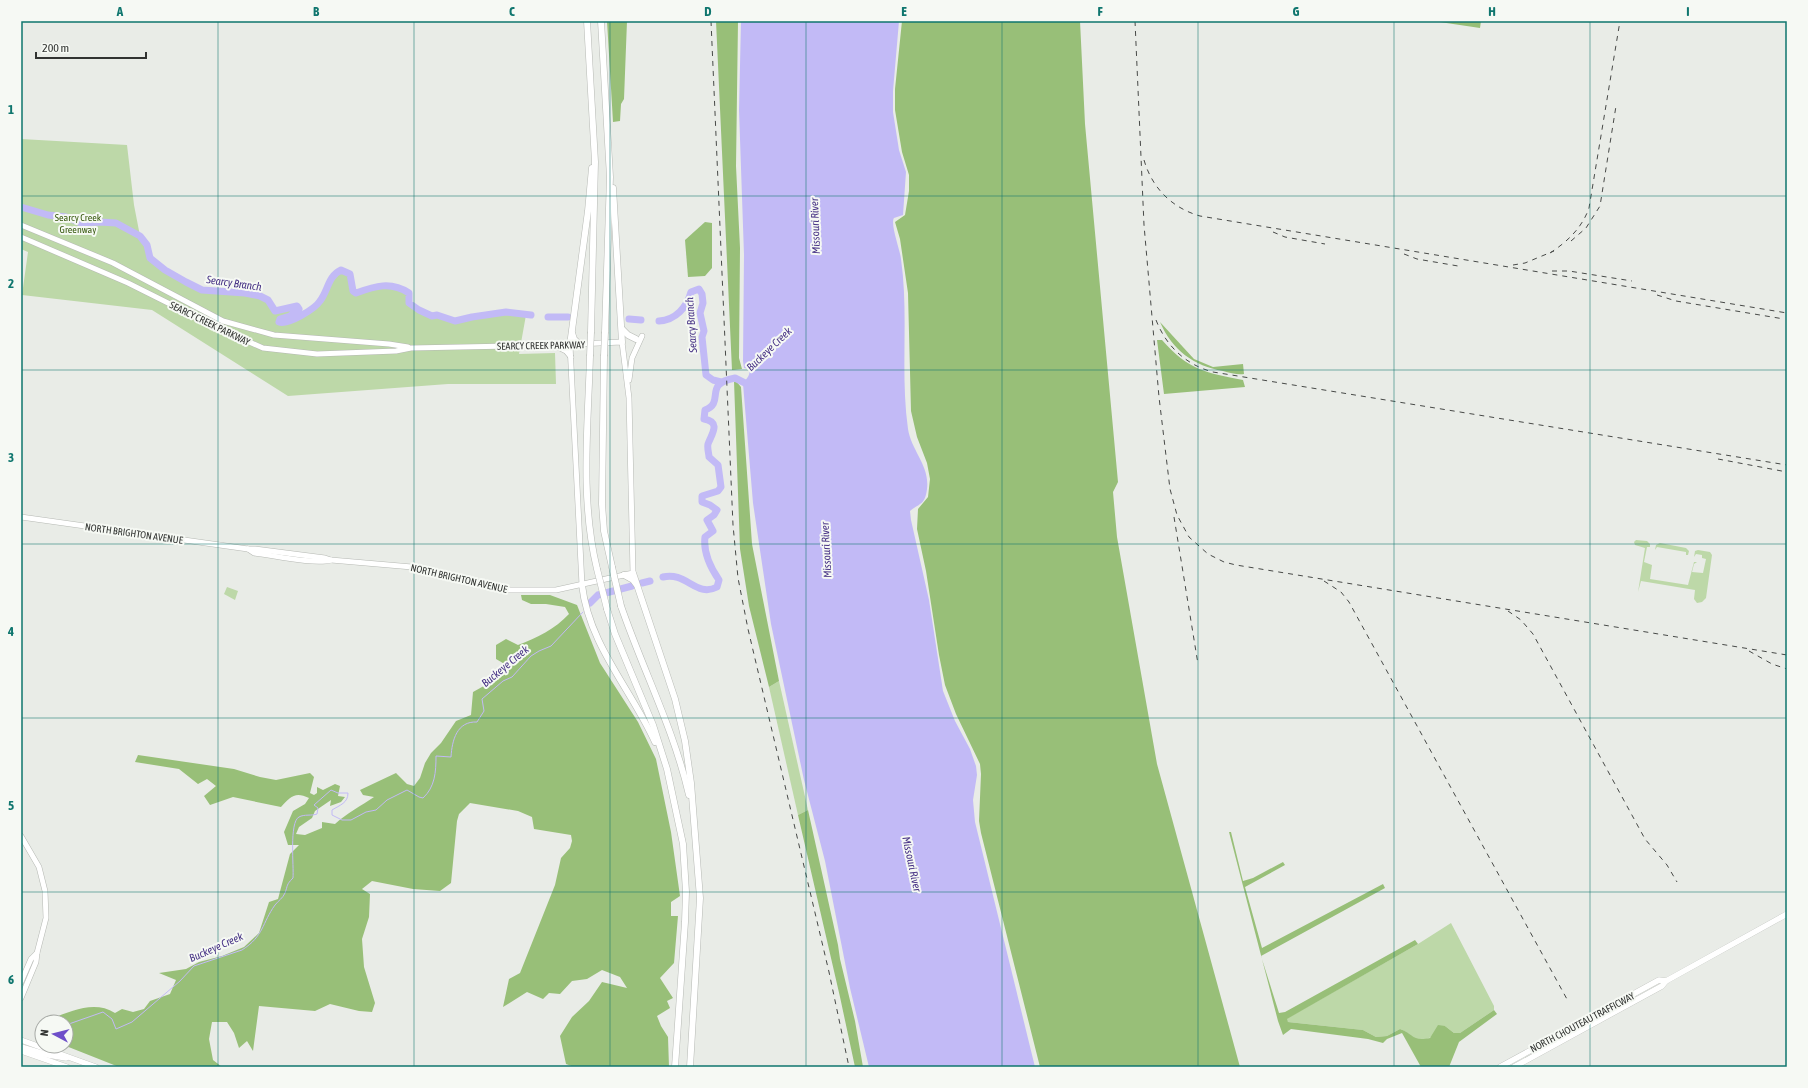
<svg xmlns="http://www.w3.org/2000/svg" width="1808" height="1088" viewBox="0 0 1808 1088" font-family="'Asap Condensed',sans-serif">
<style>
.green{fill:#bdd8a8}
.forest{fill:#98bf78}
.water{fill:#c2baf6}
.lines{fill:none;stroke-linecap:round;stroke-linejoin:round}
.stream{stroke:#c2baf6;stroke-width:1}
.river{stroke:#c2baf6;stroke-width:7}
.secondary-casing{stroke:#b6b9b4;stroke-width:6}
.primary-casing{stroke:#b6b9b4;stroke-width:6}
.highway-casing{stroke:#b6b9b4;stroke-width:7}
.secondary{stroke:#fff;stroke-width:5}
.primary{stroke:#fff;stroke-width:5.5}
.highway{stroke:#fff;stroke-width:6}
.rail{stroke:#474947;stroke-width:1;stroke-dasharray:5 5;stroke-linecap:butt}
.highway-bridge-casing{stroke:#b6b9b4;stroke-width:7;stroke-linecap:butt}
.highway-bridge{stroke:#fff;stroke-width:6}
.grid{fill:none;stroke:#0f766e;stroke-width:1;stroke-opacity:0.55}
.labels{text-anchor:middle;stroke-width:4;stroke-linejoin:round;paint-order:stroke}
.park-label{font-size:10px;fill:#35570b;stroke:#f6f9f4}
.street-label{font-size:10px;fill:#313331;stroke:#f6f9f4}
.water-label{font-size:11px;font-style:italic;fill:#453084;stroke:#f6f9f4}
.neatline{fill:none;stroke:#0f766e;stroke-width:1.5}
.grid-label{font-size:13px;text-anchor:middle;font-weight:bold;fill:#0f766e}
</style>
<rect width="100%" height="100%" fill="#e9ece7"/>
<g class="green">
<path d="M 21,139 L 127,145 L 134,205 L 140,236 L 147,245 L 150,258 L 165,270 L 202,290 L 245,293 L 259,296 L 268,300 L 275,311 L 297,306 L 299,309 L 290,316 L 280,319 L 279,322 C 288,325 315,309 320,301 C 328,291 328,276 341,270 L 350,274 L 353,290 L 356,293 C 375,286 391,281 409,293 L 410,303 L 419,310 L 432,316 L 437,315 L 455,321 L 472,317 L 506,312 L 526,315 L 519,354 L 555,353 L 556,384 L 448,384 L 288,396 L 152,310 L 22,295 L 28,252 L 21,249 Z"/>
<path d="M 1636,540 L 1647,541 L 1650,544 L 1650,547 L 1647,547 L 1644,562 L 1652,565 L 1650,579 L 1688,585 L 1694,562 L 1697,562 L 1694,564 L 1692,572 L 1703,573 L 1706,559 L 1702,558 L 1702,555 L 1696,554 L 1694,557 L 1695,551 L 1698,550 L 1710,552 L 1712,555 L 1706,598 L 1702,602 L 1697,603 L 1694,599 L 1695,590 L 1641,581 L 1638,592 L 1645,548 L 1635,545 L 1634,542 Z"/>
<path d="M 1660,543 L 1686,548 L 1689,551 L 1688,555 L 1686,555 L 1686,552 L 1657,547 L 1655,550 L 1656,545 Z"/>
<path d="M 227,587 L 238,591 L 235,600 L 224,594 Z"/>
<path d="M 779,681 L 808,810 L 798,815 L 769,687 Z"/>
<path d="M 1451,923 L 1494,1006 L 1494,1010 L 1460,1033 L 1454,1033 L 1445,1026 C 1436,1033 1426,1045 1414,1038 C 1408,1034 1406,1031 1400,1029 L 1387,1036 L 1376,1037 L 1363,1030 L 1288,1022 L 1286,1019 L 1418,944 Z"/>
</g>
<g class="forest">
<path d="M 607,21 L 627,21 L 624,99 L 621,104 L 620,121 L 613,122 Z"/>
<path d="M 716,21 L 738,21 L 736,166 L 740,248 L 739,358 L 742,369 L 732,370 Z"/>
<path d="M 902,21 L 1080,21 L 1085,124 L 1118,482 L 1113,492 L 1117,537 L 1157,764 L 1240,1067 L 1040,1067 L 981,833 L 979,821 L 981,774 L 980,764 L 956,714 L 945,685 L 939,655 L 926,571 L 917,529 L 918,509 L 928,497 L 930,479 L 927,463 L 917,437 L 911,411 L 908,293 L 900,239 L 895,222 L 905,215 L 909,191 L 909,175 L 902,152 L 895,110 L 895,89 Z"/>
<path d="M 1433,21 L 1481,21 L 1480,28 Z"/>
<path d="M 705,222 L 712,223 L 712,268 L 705,276 L 688,277 L 685,240 Z"/>
<path d="M 1160,322 L 1194,359 L 1213,367 L 1243,364 L 1244,374 C 1238,375 1230,373 1223,371 C 1194,366 1172,350 1160,322 Z"/>
<path d="M 1157,340 L 1162,340 C 1188,370 1207,373 1243,380 L 1245,387 L 1164,394 Z"/>
<path d="M 734,381 L 736,381 L 741,387 L 752,544 L 779,681 L 769,687 L 749,606 L 740,549 Z"/>
<path d="M 521,595 L 550,595 L 577,605 L 600,663 L 638,722 L 656,759 L 671,832 L 680,896 L 671,902 L 671,916 L 678,916 L 674,963 L 660,978 L 673,998 L 667,1001 L 670,1008 L 657,1016 L 661,1026 L 668,1037 L 669,1067 L 574,1067 L 566,1064 L 560,1036 L 572,1017 L 589,1001 L 602,982 L 627,988 L 620,977 L 602,970 L 587,979 L 572,981 L 560,994 L 549,993 L 543,999 L 527,992 L 503,1007 L 509,979 L 520,973 L 555,885 L 561,858 L 570,848 L 572,841 L 571,835 L 534,829 L 532,817 L 518,811 L 470,803 L 459,814 L 457,821 L 451,883 L 440,891 L 413,889 L 372,881 L 362,889 L 370,894 L 369,917 L 362,939 L 364,967 L 375,1003 L 372,1012 L 359,1011 L 330,1004 L 315,1011 L 259,1006 L 253,1051 L 247,1041 L 239,1048 L 234,1033 L 227,1022 L 212,1022 L 209,1039 L 213,1060 L 222,1067 L 245,1067 L 119,1067 L 66,1046 L 66,1022 L 48,1022 L 47,1020 C 68,1013 93,999 115,1013 L 122,1009 L 133,1012 L 144,1009 L 150,1001 L 170,994 L 176,980 L 159,973 L 186,969 L 199,962 L 222,956 L 244,947 L 259,933 L 269,902 L 278,899 L 290,854 L 299,845 L 288,845 L 284,832 L 293,811 L 305,804 L 309,798 C 295,791 290,797 281,807 L 233,797 L 210,805 L 204,796 L 216,786 L 207,779 L 198,784 L 179,769 L 135,762 L 138,755 L 234,769 L 260,777 L 276,780 L 310,773 L 314,777 L 310,793 L 314,795 L 317,793 L 317,787 L 323,790 L 335,784 L 340,786 L 338,796 L 345,797 L 341,802 L 330,806 L 331,800 L 315,811 L 312,818 L 299,827 L 296,834 L 305,835 L 322,828 L 322,822 L 335,824 C 347,813 361,806 374,797 L 363,795 L 360,790 L 396,773 L 407,784 L 414,786 L 420,778 L 425,763 L 431,753 L 441,743 L 456,721 L 471,715 L 473,692 L 509,672 L 508,666 L 496,659 L 496,645 L 506,639 L 518,645 C 537,638 555,629 569,614 L 565,607 L 546,604 L 531,604 L 522,600 Z"/>
<path d="M 808,810 L 838,945 L 840,959 L 855,1021 L 863,1067 L 855,1067 L 840,997 L 798,815 Z"/>
<path d="M 1229,832 L 1231,832 L 1243,881 L 1253,878 L 1283,862 L 1285,865 L 1245,887 L 1262,948 L 1383,884 L 1385,888 L 1261,956 L 1279,1013 L 1285,1012 L 1415,940 L 1418,944 L 1287,1019 L 1288,1022 L 1363,1030 L 1376,1037 L 1387,1036 L 1400,1029 C 1414,1034 1412,1042 1430,1038 L 1438,1025 L 1445,1026 L 1454,1033 L 1460,1033 L 1494,1010 L 1497,1014 L 1459,1042 L 1449,1067 L 1421,1067 L 1402,1033 L 1387,1039 L 1383,1043 L 1368,1039 L 1291,1029 L 1283,1035 L 1278,1021 Z"/>
</g>
<path class="water" d="M 741,21 L 899,21 L 893,91 L 893,112 L 899,150 L 906,172 L 903,215 L 894,218 C 890,224 900,249 901,259 C 909,315 900,372 908,429 C 911,450 930,466 927,489 C 925,505 920,503 910,511 L 911,520 L 929,600 L 943,691 L 955,721 L 970,749 L 976,766 L 977,775 L 973,800 L 975,822 L 1035,1067 L 869,1067 L 850,988 L 825,861 L 804,780 L 771,624 L 753,503 L 743,384 C 745,379 751,377 749,369 L 744,368 L 743,361 L 744,255 L 739,110 Z"/>
<g class="lines">
<g class="stream">
<path d="M 66,1025 L 103,1012 L 112,1019 L 116,1029 L 132,1022 L 180,981 L 194,966 L 242,950 C 264,936 262,923 275,905 C 278,901 283,898 285,893 C 288,885 286,885 293,878 C 294,867 289,822 299,817 C 304,814 312,816 317,814 L 318,808 L 314,805 L 331,790 L 338,793 L 348,793 C 348,803 340,805 332,810 L 332,815 L 342,820 L 351,820 L 366,812 L 376,810 L 387,800 L 407,790 L 419,797 L 423,798 C 435,787 436,772 436,756 L 451,757 C 452,740 457,721 477,722 L 484,711 L 482,699 L 503,681 L 512,677 L 531,656 L 539,651 L 551,646 L 583,612"/>
<path d="M 36,1031 L 42,1030"/>
</g>
<g class="river">
<path d="M 21,207 L 48,215 L 66,217 L 81,223 L 100,222 L 116,223 L 140,236 L 147,245 L 150,258 L 165,270 L 186,282 L 202,290 L 245,293 L 260,296 L 268,300 L 275,311 L 297,306 L 299,309 L 290,316 L 280,319 L 279,322 C 288,325 315,309 320,301 C 328,291 328,276 341,270 L 350,274 L 353,291 L 356,293 C 375,286 391,281 409,293 L 409,303 L 419,310 L 432,316 L 437,315 L 455,321 L 472,317 L 506,312 L 531,315"/>
<path d="M 548,317 L 568,317"/>
<path d="M 629,319 L 641,320"/>
<path d="M 659,321 C 676,320 687,307 691,292 L 699,289 L 702,294 L 703,303 L 700,313 L 704,331 L 702,337 L 706,375 L 713,380 L 721,382"/>
<path d="M 663,577 C 686,571 696,598 717,587 L 719,580 C 710,567 703,553 705,537 L 713,531 L 707,520 L 714,515 L 717,510 L 710,505 L 702,502 L 702,496 L 718,491 L 721,487 L 718,465 L 709,457 C 709,454 707,448 708,444 C 711,435 722,422 704,419 L 705,410 C 726,402 702,384 735,378 L 747,384 L 751,382"/>
<path d="M 642,583 L 650,581"/>
<path d="M 590,603 L 598,595 L 632,586"/>
</g>
<g class="secondary-casing">
<g id="secondary">
<path d="M 21,225 L 113,263 L 223,321 L 274,335 L 389,344 L 408,347"/>
<path d="M 21,237 L 128,283 L 220,329 L 263,348 L 317,354 L 396,351 L 411,348 L 555,345 L 622,342 L 629,398 L 633,573 L 556,590 L 510,590 L 412,567 L 331,560 L 325,558 L 255,549 L 248,549 L 21,517"/>
<path d="M 570,345 L 582,585"/>
<path d="M 558,347 L 566,351 L 571,357"/>
<path d="M 629,380 L 632,358 L 642,336"/>
<path d="M 248,549 L 254,553 C 272,555 315,565 331,560"/>
<path d="M 21,836 L 39,867 L 45,891 L 46,918 L 37,953 L 36,962 L 21,998"/>
<path d="M 21,982 L 31,959 L 37,953"/>
</g>
</g>
<g class="primary-casing">
<g id="primary">
<path d="M 21,1040 L 96,1067"/>
<path d="M 21,1047 L 48,1055 L 66,1058"/>
<path d="M 21,1051 L 67,1067"/>
<path d="M 1500,1067 L 1659,980 L 1666,981"/>
<path d="M 1514,1067 L 1662,986 L 1666,981 L 1787,914"/>
</g>
</g>
<g class="highway-casing">
<g id="highway">
<path d="M 587,21 L 595,162 L 591,332"/>
<path d="M 601,21 L 610,177 L 605,332"/>
<path d="M 613,188 L 622,342"/>
<path d="M 622,329 L 628,335 L 636,339"/>
<path d="M 572,333 L 574,339 L 579,344"/>
<path d="M 570,345 L 588,211 L 592,168"/>
<path d="M 590,356 C 588,426 580,500 597,569"/>
<path d="M 604,356 L 602,504 L 604,531 L 612,567"/>
<path d="M 633,573 L 675,699 L 685,741 L 691,783 L 700,898 L 690,1067"/>
<path d="M 624,575 L 633,580 L 636,584"/>
<path d="M 582,585 C 589,645 631,689 655,742"/>
<path d="M 621,606 C 643,670 674,730 689,795"/>
<path d="M 607,609 L 615,634 L 653,725 L 667,769 L 683,844 L 686,892 L 685,922 L 675,1067"/>
</g>
</g>
<use href="#secondary" class="secondary"/>
<use href="#primary" class="primary"/>
<use href="#highway" class="highway"/>
<g class="rail">
<path d="M 711,21 L 733,525 L 738,578 L 748,629 L 829,972 L 849,1067"/>
<path d="M 1135,21 L 1144,225 L 1159,397 L 1170,489 L 1177,515 L 1189,537 L 1208,554 L 1224,562 L 1236,565 L 1787,655"/>
<path d="M 1144,160 C 1152,188 1172,208 1200,216 L 1787,313"/>
<path d="M 1273,232 L 1285,237 L 1325,244"/>
<path d="M 1571,241 L 1586,228 L 1600,206 L 1616,106"/>
<path d="M 1550,253 C 1567,242 1582,228 1589,208 L 1620,21"/>
<path d="M 1404,254 L 1417,259 L 1458,266"/>
<path d="M 1513,265 L 1525,263 L 1554,251"/>
<path d="M 1552,271 L 1569,271 L 1632,281"/>
<path d="M 1657,295 L 1676,301 L 1784,319"/>
<path d="M 1156,320 C 1166,346 1186,365 1213,372 L 1787,465"/>
<path d="M 1718,459 L 1787,472"/>
<path d="M 1174,517 L 1198,664"/>
<path d="M 1324,581 L 1341,592 L 1349,602 L 1568,1001"/>
<path d="M 1508,611 L 1521,620 L 1533,634 L 1645,839 L 1667,865 L 1677,882"/>
<path d="M 1749,651 L 1772,664 L 1787,669"/>
</g>
<g class="highway-bridge-casing">
<g id="highway-bridge">
<path d="M 590,356 L 591,332"/>
<path d="M 604,356 L 605,332"/>
<path d="M 612,567 L 621,606"/>
<path d="M 597,569 L 607,609"/>
</g>
</g>
<use href="#highway-bridge" class="highway-bridge"/>
</g>
<path class="grid" d="M 218,21 L 218,1067M 414,21 L 414,1067M 610,21 L 610,1067M 806,21 L 806,1067M 1002,21 L 1002,1067M 1198,21 L 1198,1067M 1394,21 L 1394,1067M 1590,21 L 1590,1067M 21,196 L 1787,196M 21,370 L 1787,370M 21,544 L 1787,544M 21,718 L 1787,718M 21,892 L 1787,892"/>
<g class="labels">
<g class="park-label">
<text x="78" y="221">Searcy Creek<tspan x="78" dy="12">Greenway</tspan></text>
</g>
<g class="street-label">
<text transform="translate(210 323) rotate(26)" y="4">SEARCY CREEK PARKWAY</text>
<text transform="translate(541 345) rotate(-1)" y="4">SEARCY CREEK PARKWAY</text>
<text transform="translate(134 533) rotate(8)" y="4">NORTH BRIGHTON AVENUE</text>
<text transform="translate(459 578) rotate(13)" y="4">NORTH BRIGHTON AVENUE</text>
<text transform="translate(1582 1022) rotate(-28)" y="4">NORTH CHOUTEAU TRAFFICWAY</text>
</g>
<g class="water-label">
<text transform="translate(815 226) rotate(-92)" y="4">Missouri River</text>
<text transform="translate(234 283) rotate(8)" y="4">Searcy Branch</text>
<text transform="translate(691 325) rotate(-94)" y="4">Searcy Branch</text>
<text transform="translate(769 349) rotate(-44)" y="4">Buckeye Creek</text>
<text transform="translate(826 550) rotate(-93)" y="4">Missouri River</text>
<text transform="translate(505 666) rotate(-40)" y="4">Buckeye Creek</text>
<text transform="translate(912 864) rotate(78)" y="4">Missouri River</text>
<text transform="translate(216 947) rotate(-24)" y="4">Buckeye Creek</text>
</g>
</g>
<rect width="1808" height="1088" fill="none" stroke="#f6f9f4" stroke-width="44"/>
<g transform="translate(54 1034) rotate(277)"><circle r="19" fill="#f6f9f4" stroke="#a7aaa6"/>
<path d="M0-3L7 15L0 10L-7 15Z" fill="#6e4fc9"/>
<text y="-6" font-size="11" font-weight="bold" text-anchor="middle" fill="#313331">N</text>
</g>
<path d="M36 52v6h110v-6" fill="none" stroke="#313331" stroke-width="2"/>
<text x="42" y="52" font-size="12" fill="#313331" stroke="#f6f9f4" stroke-width="3" paint-order="stroke">200 m</text>
<rect x="22" y="22" width="1764" height="1044" class="neatline"/>
<g class="grid-label">
<text x="120" y="16">A</text>
<text x="316" y="16">B</text>
<text x="512" y="16">C</text>
<text x="708" y="16">D</text>
<text x="904" y="16">E</text>
<text x="1100" y="16">F</text>
<text x="1296" y="16">G</text>
<text x="1492" y="16">H</text>
<text x="1688" y="16">I</text>
<text x="11" y="114">1</text>
<text x="11" y="288">2</text>
<text x="11" y="462">3</text>
<text x="11" y="636">4</text>
<text x="11" y="810">5</text>
<text x="11" y="984">6</text>
</g>
</svg>
